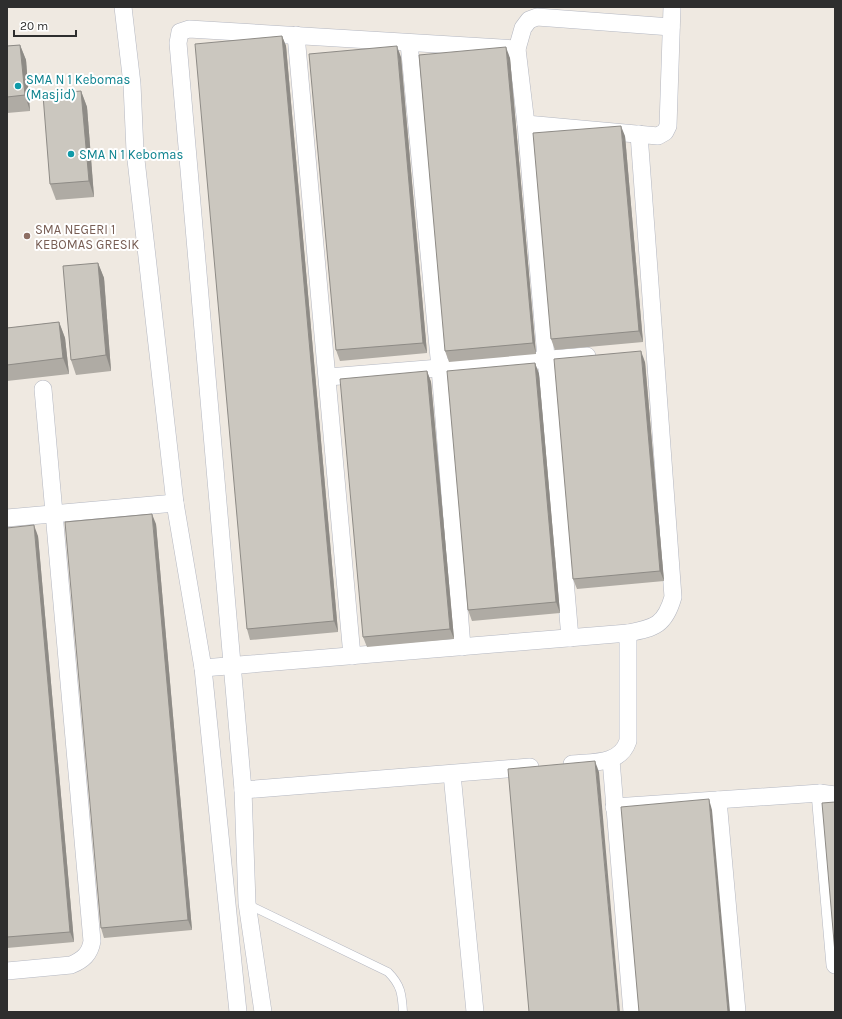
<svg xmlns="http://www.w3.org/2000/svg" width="842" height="1019" viewBox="0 0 842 1019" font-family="Karla,sans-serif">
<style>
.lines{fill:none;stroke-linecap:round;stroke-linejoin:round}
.lane-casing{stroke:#b4b7c1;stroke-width:9}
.street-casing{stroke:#b4b7c1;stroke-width:18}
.lane{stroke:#fff;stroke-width:8}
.street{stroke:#fff;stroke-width:17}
.wall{fill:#afaba4}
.shaded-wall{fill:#8e8b86}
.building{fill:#cbc7bf;stroke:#8e8b86}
.culture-dot{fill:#0f9aa8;stroke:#fff;stroke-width:1.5}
.education-dot{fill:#8d6e63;stroke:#fff;stroke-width:1.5}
.labels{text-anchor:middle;stroke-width:4;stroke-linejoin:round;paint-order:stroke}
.culture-label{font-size:13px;fill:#0d838f;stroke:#fff;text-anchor:start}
.education-label{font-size:13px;fill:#785e54;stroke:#fff;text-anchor:start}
</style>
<rect width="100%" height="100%" fill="#efe9e1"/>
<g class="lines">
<g class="lane-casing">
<path id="lane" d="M 247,904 L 388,972 C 401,985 402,994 403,1012"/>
</g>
<g class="street-casing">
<g id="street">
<path d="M 123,7 L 132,84 L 135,151 L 175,503 L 203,668 L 238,1012"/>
<path d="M 296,35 L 352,656"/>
<path d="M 409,43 L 440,368 L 462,647"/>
<path d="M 526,124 L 658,136 L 665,132 L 668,126 L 672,7"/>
<path d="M 328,377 L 587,356"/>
<path d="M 7,518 L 175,503"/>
<path d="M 570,638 L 526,124 L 517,49 L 523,28 L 529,20 L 537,17 L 671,27"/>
<path d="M 203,668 L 628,633 C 655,628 665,625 673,597 L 639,134"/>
<path d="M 611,760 L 632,1012"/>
<path d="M 572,764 C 593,762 620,765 628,741 L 628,633"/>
<path d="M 452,774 L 475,1012"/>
<path d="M 243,790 L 530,767"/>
<path d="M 820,793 L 835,965"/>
<path d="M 718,800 L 737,1012"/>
<path d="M 614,807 L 820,793 L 835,795"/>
<path d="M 7,971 L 71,965 C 83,960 90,954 92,941 L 43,389"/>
<path d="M 263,1012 L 247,903 L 243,790 L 178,43 L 180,32 L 189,29 L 517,49"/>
</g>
</g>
<use href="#lane" class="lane"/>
<use href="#street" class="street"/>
</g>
<g class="wall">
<path d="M 282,36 L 286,46 L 338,632 L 250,640 L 247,629 Z"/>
<path d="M 20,45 L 26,60 L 30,111 L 7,113 L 7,46 Z"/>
<path d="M 401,57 L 427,353 L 340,361 L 336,350 Z"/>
<path d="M 510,58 L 536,354 L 449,362 L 445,351 Z"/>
<path d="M 81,91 L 87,107 L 94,197 L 56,200 L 50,184 Z"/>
<path d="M 625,136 L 643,342 L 555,350 L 551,339 Z"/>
<path d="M 98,263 L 104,278 L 111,371 L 76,375 L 71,360 Z"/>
<path d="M 59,322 L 65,338 L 69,374 L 7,381 L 7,328 Z"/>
<path d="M 645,362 L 664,581 L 577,589 L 573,579 Z"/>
<path d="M 535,363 L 539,374 L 560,613 L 472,621 L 468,610 Z"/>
<path d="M 427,371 L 431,382 L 454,639 L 367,647 L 363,637 Z"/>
<path d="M 156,524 L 192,930 L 104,938 L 101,928 Z"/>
<path d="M 7,528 L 38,536 L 74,942 L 7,948 Z"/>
</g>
<g class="shaded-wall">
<path d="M 282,36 L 286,46 L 338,632 L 334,621 Z"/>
<path d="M 20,45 L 26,60 L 30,111 L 25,95 Z"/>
<path d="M 397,46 L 401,57 L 427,353 L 423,343 Z"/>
<path d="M 506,47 L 510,58 L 536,354 L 533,343 Z"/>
<path d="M 81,91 L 87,107 L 94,197 L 89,181 Z"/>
<path d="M 621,126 L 625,136 L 643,342 L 639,331 Z"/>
<path d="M 98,263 L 104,278 L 111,371 L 106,355 Z"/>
<path d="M 59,322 L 65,338 L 69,374 L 63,358 Z"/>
<path d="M 641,351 L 645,362 L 664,581 L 660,571 Z"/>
<path d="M 535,363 L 539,374 L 560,613 L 556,602 Z"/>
<path d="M 427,371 L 431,382 L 454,639 L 450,629 Z"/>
<path d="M 152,514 L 156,524 L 192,930 L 188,920 Z"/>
<path d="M 34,525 L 38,536 L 74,942 L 70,932 Z"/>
<path d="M 595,761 L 599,772 L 620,1012 L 618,1012 Z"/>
<path d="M 709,799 L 712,810 L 730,1012 L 728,1012 Z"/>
</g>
<g class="building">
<path d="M 282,36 L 334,621 L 247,629 L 195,44 Z"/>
<path d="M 20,45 L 25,95 L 7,97 L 7,46 Z"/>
<path d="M 397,46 L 423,343 L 336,350 L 309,54 Z"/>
<path d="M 506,47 L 533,343 L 445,351 L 419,55 Z"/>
<path d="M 81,91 L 89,181 L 50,184 L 43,95 Z"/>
<path d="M 621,126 L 639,331 L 551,339 L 533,133 Z"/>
<path d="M 98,263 L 106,355 L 71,360 L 63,266 Z"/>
<path d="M 59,322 L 63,358 L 7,365 L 7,328 Z"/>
<path d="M 641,351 L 660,571 L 573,579 L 554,359 Z"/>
<path d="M 535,363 L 556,602 L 468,610 L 447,371 Z"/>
<path d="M 427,371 L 450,629 L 363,637 L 340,379 Z"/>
<path d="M 152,514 L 188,920 L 101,928 L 65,522 Z"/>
<path d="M 34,525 L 70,932 L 7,937 L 7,528 Z"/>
<path d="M 595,761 L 618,1012 L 529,1012 L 508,769 Z"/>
<path d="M 709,799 L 728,1012 L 639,1012 L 621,807 Z"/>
<path d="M 835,802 L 835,953 L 822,803 Z"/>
</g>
<g class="culture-dot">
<circle cx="18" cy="86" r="4"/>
<circle cx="71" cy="154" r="4"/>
</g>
<circle class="education-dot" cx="27" cy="236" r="4"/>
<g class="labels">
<g class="culture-label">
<text x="26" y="84">SMA N 1 Kebomas<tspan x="26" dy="15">(Masjid)</tspan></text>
<text x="79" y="159">SMA N 1 Kebomas</text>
</g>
<g class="education-label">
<text x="35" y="234">SMA NEGERI 1<tspan x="35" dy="15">KEBOMAS GRESIK</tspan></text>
</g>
</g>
<rect width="842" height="1019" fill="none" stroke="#2e2e2e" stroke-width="16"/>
<path d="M14 30v6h62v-6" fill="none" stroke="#2e2e2e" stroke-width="2"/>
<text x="20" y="30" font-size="12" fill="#2e2e2e" stroke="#ffffff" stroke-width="3" paint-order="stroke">20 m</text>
</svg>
